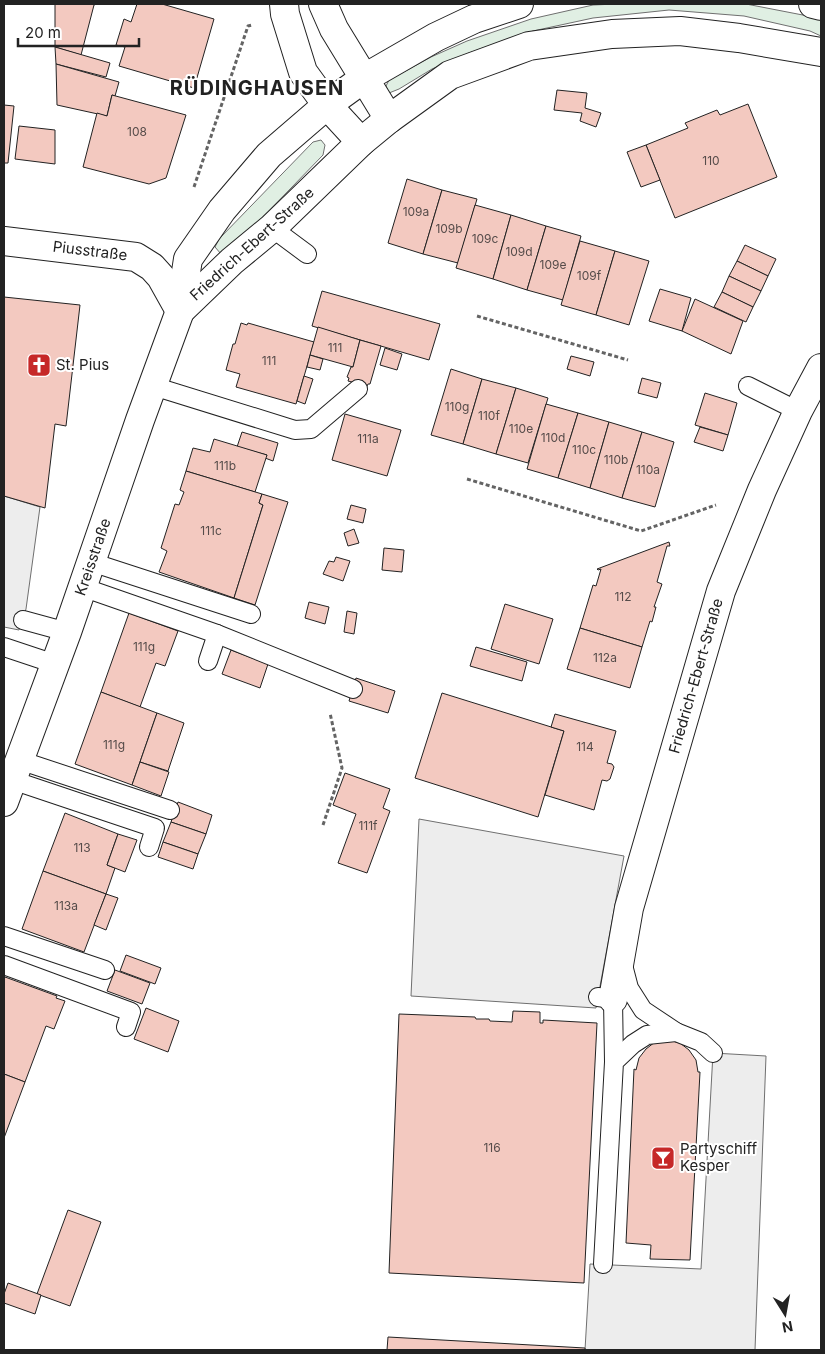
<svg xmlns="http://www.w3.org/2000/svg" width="825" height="1354" viewBox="0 0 825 1354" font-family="Inter,sans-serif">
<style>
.green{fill:#e0efe3;stroke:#6f6f6f}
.parking{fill:#ededed;stroke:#6f6f6f}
.building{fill:#f3c9c0;stroke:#222}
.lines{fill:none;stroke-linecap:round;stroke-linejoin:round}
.service-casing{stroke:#222;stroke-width:20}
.minor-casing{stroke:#222;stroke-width:30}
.tertiary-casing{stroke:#222;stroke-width:30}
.path{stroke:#646464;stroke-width:3;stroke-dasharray:4 2.5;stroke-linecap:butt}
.service{stroke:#fff;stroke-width:18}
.minor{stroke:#fff;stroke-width:28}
.tertiary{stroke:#fff;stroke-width:28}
.labels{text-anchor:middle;stroke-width:4;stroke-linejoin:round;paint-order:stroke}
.number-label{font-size:12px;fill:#564c4a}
.street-label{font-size:15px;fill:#222;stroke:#fff}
.poi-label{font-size:15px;fill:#222;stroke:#fff;text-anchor:start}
.district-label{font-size:20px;font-weight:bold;letter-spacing:1px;fill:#222;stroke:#fff}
</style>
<rect width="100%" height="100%" fill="#fff"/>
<g class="green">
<path d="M 616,4 L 746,4 L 813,17 L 821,19 L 821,36 L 810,31 L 744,16 L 669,10 L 593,18 L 533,31 L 469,53 L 432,69 L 399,89 L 389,93 L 386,86 L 389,80 L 431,57 L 467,41 L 531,19 L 593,5 Z"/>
<path d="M 321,140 L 325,145 L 323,155 L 229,252 L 221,254 L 215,247 L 219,239 L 313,142 Z"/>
</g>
<g class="parking">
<path d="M 4,496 L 40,507 L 26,609 L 19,630 L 4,627 Z"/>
<path d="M 419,819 L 624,856 L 596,1008 L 411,996 Z"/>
<path d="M 713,1053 L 766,1056 L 755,1350 L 585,1350 L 590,1264 L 701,1269 Z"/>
</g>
<g class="building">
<path d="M 55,4 L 96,4 L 94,5 L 81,55 L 55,47 Z"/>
<path d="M 137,4 L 162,4 L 214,19 L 194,88 L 119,66 L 125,47 L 116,45 L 124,19 L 131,22 Z"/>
<path d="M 55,47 L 110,63 L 106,77 L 56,64 Z"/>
<path d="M 56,64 L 119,82 L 115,96 L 112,95 L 107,116 L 57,105 Z"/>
<path d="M 557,90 L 587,93 L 585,108 L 601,113 L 596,127 L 580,121 L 582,113 L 554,110 Z"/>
<path d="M 112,95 L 186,115 L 166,178 L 149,184 L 83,167 L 97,113 L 107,116 Z"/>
<path d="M 748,104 L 777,177 L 675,218 L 646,145 L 688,128 L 685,123 L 717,110 L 720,115 Z"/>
<path d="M 4,105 L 14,106 L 8,163 L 4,163 Z"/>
<path d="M 19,126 L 55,130 L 55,164 L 15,159 Z"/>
<path d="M 646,145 L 660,180 L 641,187 L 627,152 Z"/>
<path d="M 407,179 L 442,190 L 423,254 L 388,243 Z"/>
<path d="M 442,190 L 477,199 L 458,263 L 423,254 Z"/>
<path d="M 475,205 L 511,215 L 493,279 L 456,268 Z"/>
<path d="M 511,215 L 546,226 L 527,290 L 493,279 Z"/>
<path d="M 546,226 L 581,236 L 563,300 L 527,290 Z"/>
<path d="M 580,241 L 615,251 L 596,315 L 561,305 Z"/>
<path d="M 745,245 L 776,259 L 768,276 L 737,261 Z"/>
<path d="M 615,251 L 649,261 L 629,325 L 596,315 Z"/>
<path d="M 737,261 L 768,276 L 761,291 L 729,276 Z"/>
<path d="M 729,276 L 761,291 L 753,307 L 722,292 Z"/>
<path d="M 660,289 L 691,298 L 682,331 L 649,321 Z"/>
<path d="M 322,291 L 440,324 L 429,360 L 312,326 Z"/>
<path d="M 722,292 L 753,307 L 746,322 L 714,307 Z"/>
<path d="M 4,297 L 80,305 L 66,426 L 55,424 L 45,508 L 4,496 Z"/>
<path d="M 695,299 L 743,321 L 731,354 L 682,331 Z"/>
<path d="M 241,323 L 247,325 L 248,323 L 314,342 L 296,404 L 236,387 L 240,374 L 226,370 L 233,344 L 235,344 Z"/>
<path d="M 318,327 L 360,340 L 353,367 L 310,355 Z"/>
<path d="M 360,340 L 381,346 L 370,384 L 368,384 L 367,386 L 348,381 L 349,378 L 347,377 L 351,367 L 353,367 Z"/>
<path d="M 385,348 L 402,354 L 397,370 L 380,365 Z"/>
<path d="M 310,355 L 323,359 L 320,370 L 307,367 Z"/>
<path d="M 571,356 L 594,362 L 590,376 L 567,369 Z"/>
<path d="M 451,369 L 482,379 L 463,444 L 431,435 Z"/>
<path d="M 304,376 L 313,379 L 305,404 L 297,401 Z"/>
<path d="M 642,378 L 661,383 L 657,398 L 638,393 Z"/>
<path d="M 482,379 L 516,388 L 496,454 L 463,444 Z"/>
<path d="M 516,388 L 548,398 L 528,463 L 496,454 Z"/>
<path d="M 705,393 L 737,403 L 728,435 L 695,425 Z"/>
<path d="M 546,404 L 578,413 L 558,478 L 527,469 Z"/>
<path d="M 578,413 L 609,422 L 590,488 L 558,478 Z"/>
<path d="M 345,414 L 401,430 L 387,476 L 332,460 Z"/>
<path d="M 609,422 L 642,432 L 622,498 L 590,488 Z"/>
<path d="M 700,427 L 728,435 L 723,451 L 694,442 Z"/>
<path d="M 242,432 L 278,443 L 273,461 L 265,458 L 267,455 L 237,447 Z"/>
<path d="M 642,432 L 674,442 L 655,507 L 622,498 Z"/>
<path d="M 214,439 L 267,455 L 255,492 L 186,471 L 193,448 L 210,452 Z"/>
<path d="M 186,471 L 262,494 L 259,503 L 263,505 L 234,598 L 159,572 L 167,551 L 161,548 L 175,504 L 179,505 L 184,492 L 180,490 Z"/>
<path d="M 262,494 L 288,502 L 255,605 L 234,598 L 263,505 L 259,503 Z"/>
<path d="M 351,505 L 366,509 L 363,523 L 347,519 Z"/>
<path d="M 354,529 L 359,543 L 348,546 L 344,533 Z"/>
<path d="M 669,542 L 670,546 L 667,546 L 657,582 L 662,584 L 654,607 L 656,607 L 652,622 L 650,621 L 642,647 L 580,628 L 593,585 L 596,586 L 601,569 L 598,570 L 597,569 Z"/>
<path d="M 384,548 L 404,550 L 402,572 L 382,570 Z"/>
<path d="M 336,557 L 350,561 L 343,581 L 323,574 L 329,561 L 334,562 Z"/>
<path d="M 309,602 L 329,607 L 325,624 L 305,618 Z"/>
<path d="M 505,604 L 553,619 L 539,664 L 491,649 Z"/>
<path d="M 347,611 L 357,613 L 354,634 L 344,632 Z"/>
<path d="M 129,613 L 178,631 L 165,666 L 156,663 L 140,707 L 101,692 Z"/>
<path d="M 580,628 L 642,647 L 630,688 L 567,669 Z"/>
<path d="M 476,647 L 527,662 L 522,681 L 470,666 Z"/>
<path d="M 231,650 L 268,664 L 260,688 L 222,674 Z"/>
<path d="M 356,678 L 395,691 L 388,713 L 349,701 Z"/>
<path d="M 101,692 L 157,713 L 132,785 L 75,764 Z"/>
<path d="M 442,693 L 564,731 L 538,817 L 415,778 Z"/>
<path d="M 157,713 L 184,723 L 168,771 L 140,762 Z"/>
<path d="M 555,714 L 616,731 L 607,763 L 612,764 L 614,767 L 610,779 L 607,781 L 602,780 L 594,810 L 545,795 L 564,731 L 551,727 Z"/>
<path d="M 140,762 L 169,772 L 161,796 L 132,785 Z"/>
<path d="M 345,773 L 390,789 L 383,808 L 390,811 L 367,873 L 338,863 L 356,814 L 333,805 Z"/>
<path d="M 178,802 L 212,815 L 206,834 L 171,822 Z"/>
<path d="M 65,813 L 118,834 L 107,865 L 115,868 L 106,894 L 43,871 Z"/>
<path d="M 171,822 L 206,834 L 198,854 L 163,842 Z"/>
<path d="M 118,834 L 137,840 L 125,872 L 107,865 Z"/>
<path d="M 163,842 L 198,854 L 193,869 L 158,857 Z"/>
<path d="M 43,871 L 106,894 L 84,952 L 22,929 Z"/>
<path d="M 106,894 L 118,898 L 106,930 L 94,925 Z"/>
<path d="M 126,955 L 161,968 L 155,984 L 120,971 Z"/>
<path d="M 115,970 L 150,983 L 142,1004 L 107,991 Z"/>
<path d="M 5,977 L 57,996 L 56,998 L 65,1001 L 54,1029 L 46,1026 L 25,1082 L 4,1074 L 4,980 Z"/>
<path d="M 146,1008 L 179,1021 L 168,1052 L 134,1039 Z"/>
<path d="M 513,1011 L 540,1012 L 540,1023 L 543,1023 L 543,1020 L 597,1023 L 584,1283 L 389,1273 L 399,1014 L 475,1017 L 476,1019 L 489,1019 L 490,1021 L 512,1022 Z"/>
<path d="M 668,1040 L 680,1043 L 689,1050 L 696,1060 L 698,1072 L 700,1072 L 690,1260 L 650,1259 L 651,1245 L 626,1243 L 634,1069 L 636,1070 L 639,1058 L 646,1049 L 655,1042 Z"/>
<path d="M 4,1074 L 25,1082 L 4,1138 Z"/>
<path d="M 68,1210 L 101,1222 L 70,1306 L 37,1294 Z"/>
<path d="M 8,1283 L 41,1295 L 35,1314 L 4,1303 L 4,1294 Z"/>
<path d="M 388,1337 L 585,1348 L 585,1350 L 387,1350 Z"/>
</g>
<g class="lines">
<g class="service-casing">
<g id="service">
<path d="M 272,228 L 307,254"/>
<path d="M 153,386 L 295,430 L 311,429 L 358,389"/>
<path d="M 748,386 L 798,411"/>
<path d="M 91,562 L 251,614"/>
<path d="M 82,587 L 217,634 L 353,689"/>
<path d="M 23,620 L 67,632"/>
<path d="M 4,647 L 55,664"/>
<path d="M 208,661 L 217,634"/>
<path d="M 19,760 L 170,810"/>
<path d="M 12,780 L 155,828 L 149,847"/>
<path d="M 4,936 L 105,970"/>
<path d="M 4,965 L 131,1012 L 126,1027"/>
<path d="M 623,965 L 629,988 L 643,1010 L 676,1032"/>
<path d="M 598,997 L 613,999 L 614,1062"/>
<path d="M 603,1264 L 614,1062 L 633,1044 L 647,1035 L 676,1032 L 701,1042 L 713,1053"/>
</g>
</g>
<g class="minor-casing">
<g id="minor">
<path d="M 284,4 L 285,14 L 303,72 L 327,105 L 361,142"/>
<path d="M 323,4 L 334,29 L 389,119"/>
<path d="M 4,241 L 136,257 L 152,267 L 161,277 L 180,311"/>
<path d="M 613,999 L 629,908 L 721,591 L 762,490 L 798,411 L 821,368"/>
</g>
</g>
<g class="tertiary-casing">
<g id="tertiary">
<path d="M 813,4 L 821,6"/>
<path d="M 180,311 L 232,261 L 272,228 L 361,142 L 389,119 L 450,75 L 529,46 L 612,34 L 680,31 L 739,38 L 821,52"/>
<path d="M 4,802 L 67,632 L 140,420 L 180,311 L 188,259 L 222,210 L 269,155 L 327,105 L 363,79 L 436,37 L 474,19 L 519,4"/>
</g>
</g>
<g class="path">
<path d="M 194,187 L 248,26 L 252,25"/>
<path d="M 477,316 L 628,360"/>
<path d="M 467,479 L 641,531 L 716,505"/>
<path d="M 323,825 L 342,768 L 330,713"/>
</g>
<use href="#service" class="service"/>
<use href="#minor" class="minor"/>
<use href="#tertiary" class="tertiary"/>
</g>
<defs>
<g id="church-square" transform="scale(1.25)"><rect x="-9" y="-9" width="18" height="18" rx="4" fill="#c62828" stroke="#fff"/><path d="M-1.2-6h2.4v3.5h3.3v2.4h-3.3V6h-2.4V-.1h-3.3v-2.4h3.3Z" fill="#fff"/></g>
<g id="bar-square" transform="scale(1.25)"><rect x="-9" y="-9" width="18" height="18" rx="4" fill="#c62828" stroke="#fff"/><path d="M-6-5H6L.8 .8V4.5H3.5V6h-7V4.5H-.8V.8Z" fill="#fff"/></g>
</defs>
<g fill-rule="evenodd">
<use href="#church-square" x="39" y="365"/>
<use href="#bar-square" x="663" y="1158"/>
</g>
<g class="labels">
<g class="number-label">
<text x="137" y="136">108</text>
<text x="711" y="165">110</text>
<text x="416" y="216">109a</text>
<text x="449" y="233">109b</text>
<text x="485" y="243">109c</text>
<text x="519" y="256">109d</text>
<text x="553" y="269">109e</text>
<text x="589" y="280">109f</text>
<text x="335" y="352">111</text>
<text x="269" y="365">111</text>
<text x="457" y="411">110g</text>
<text x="489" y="420">110f</text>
<text x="521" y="433">110e</text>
<text x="553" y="442">110d</text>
<text x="368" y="443">111a</text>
<text x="584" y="454">110c</text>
<text x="616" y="464">110b</text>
<text x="225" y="470">111b</text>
<text x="648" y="474">110a</text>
<text x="211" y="535">111c</text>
<text x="623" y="601">112</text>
<text x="144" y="651">111g</text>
<text x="605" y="662">112a</text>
<text x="114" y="749">111g</text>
<text x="585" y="751">114</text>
<text x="368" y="830">111f</text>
<text x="82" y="852">113</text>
<text x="66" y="910">113a</text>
<text x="492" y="1152">116</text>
</g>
<g class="street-label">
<text transform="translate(252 244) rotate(-42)" y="5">Friedrich-Ebert-Straße</text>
<text transform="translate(90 251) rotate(7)" y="5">Piusstraße</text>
<text transform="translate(93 557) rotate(-71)" y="5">Kreisstraße</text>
<text transform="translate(696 676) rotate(-74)" y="5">Friedrich-Ebert-Straße</text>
</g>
<g class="poi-label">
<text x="56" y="370">St. Pius</text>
<text x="680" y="1154">Partyschiff<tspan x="680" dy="17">Kesper</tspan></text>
</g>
<g class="district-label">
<text x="257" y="95">RÜDINGHAUSEN</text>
</g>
</g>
<rect width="825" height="1354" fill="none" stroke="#222222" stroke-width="10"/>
<g transform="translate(785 1314) rotate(169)" stroke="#ffffff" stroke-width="4" paint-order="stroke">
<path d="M0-4L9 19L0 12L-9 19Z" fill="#222222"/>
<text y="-8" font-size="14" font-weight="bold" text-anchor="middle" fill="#222222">N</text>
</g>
<path d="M18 38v8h121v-8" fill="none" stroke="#222222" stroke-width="2.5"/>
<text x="25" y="38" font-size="15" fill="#222222" stroke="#ffffff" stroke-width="4" paint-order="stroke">20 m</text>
</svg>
